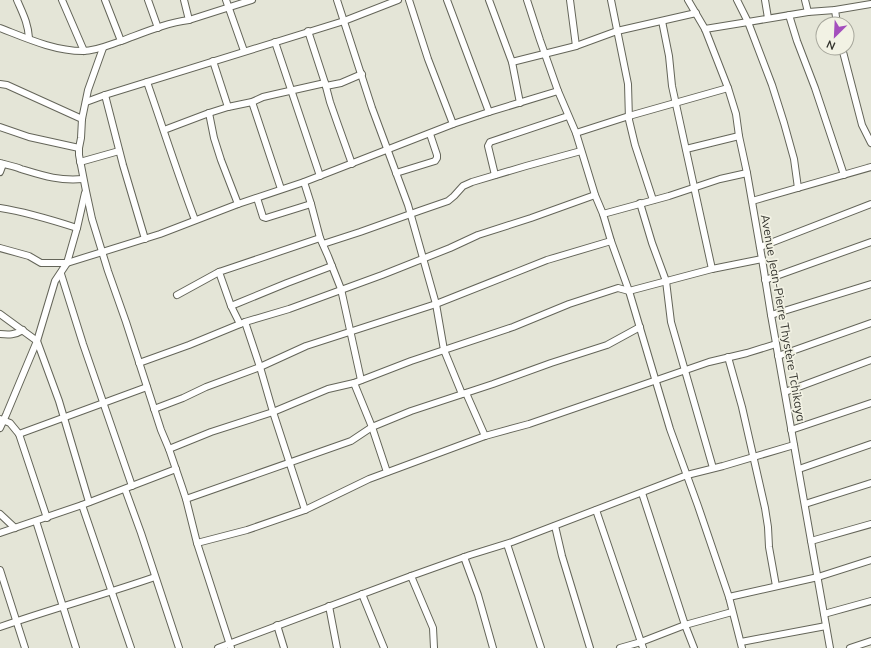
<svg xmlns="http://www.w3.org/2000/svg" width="871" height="648" viewBox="0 0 871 648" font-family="Mulish,sans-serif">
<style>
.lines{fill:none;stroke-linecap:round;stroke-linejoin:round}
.minor-casing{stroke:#646559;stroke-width:8}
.minor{stroke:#fff;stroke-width:6}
.labels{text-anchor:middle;stroke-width:3.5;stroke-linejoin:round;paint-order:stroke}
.street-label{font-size:12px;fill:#34342e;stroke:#f2f2e4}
</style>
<rect width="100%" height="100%" fill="#e4e5d7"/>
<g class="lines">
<g class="minor-casing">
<g id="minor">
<path d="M 17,0 C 23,14 28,23 29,38"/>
<path d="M 62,0 L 84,51"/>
<path d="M 105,0 L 121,41"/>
<path d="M 148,0 L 158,28"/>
<path d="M 184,0 L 189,20"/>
<path d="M 226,0 L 244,51"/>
<path d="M 337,0 L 372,108 L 408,205 L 436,304 L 444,350 L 462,394"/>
<path d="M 409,0 L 428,59 L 453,124"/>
<path d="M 447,0 L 489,112"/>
<path d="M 489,0 L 512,62 L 520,103"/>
<path d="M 527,0 L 540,40 L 558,91 L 576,133 L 595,195 L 603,214 L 611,241 L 629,291 L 670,429 L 698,506 L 729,597 L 742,648"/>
<path d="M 570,0 L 576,46"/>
<path d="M 611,0 L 628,84 L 629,120 L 635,145 L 653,200"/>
<path d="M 688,0 L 705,29 L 728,88 L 736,114 L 739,136 L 747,173 L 762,259 L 771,315 L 830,648"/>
<path d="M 737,0 L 748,22 L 772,85 L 784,123 L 794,159 L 798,188"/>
<path d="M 765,0 L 768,18"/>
<path d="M 805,0 L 808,12"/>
<path d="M 835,10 L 837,24"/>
<path d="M 789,15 L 797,41 L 815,88 L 844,175"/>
<path d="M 662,21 L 669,56 L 672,86 L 712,269"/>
<path d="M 0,28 C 26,38 54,51 83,51 C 96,51 109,45 121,41 C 143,33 165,23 189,20 L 252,0"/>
<path d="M 705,29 L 748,22 L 808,12 L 835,10 L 871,4"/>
<path d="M 308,31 L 325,83"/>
<path d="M 275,42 L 320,176"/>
<path d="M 103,48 L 88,90 L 82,119 L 81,138 L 79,148 L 79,155 L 86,191 L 92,219 L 108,271 L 126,322 L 161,430 L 169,449 L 182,487 L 186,499 L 197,543 L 231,648"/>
<path d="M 842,48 L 862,125 L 871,143"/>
<path d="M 213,61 L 228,107"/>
<path d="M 512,62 L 576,46 L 617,31 L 696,13"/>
<path d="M 147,82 C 163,128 178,175 195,220"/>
<path d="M 0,84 L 7,85 L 82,119"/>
<path d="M 326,86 L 341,83 L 362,74"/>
<path d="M 105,95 L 123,165 L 145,239"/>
<path d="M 86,102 L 105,95 L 344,21 L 398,0"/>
<path d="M 252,102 L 281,189"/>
<path d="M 209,113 L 214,138 L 221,160 L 238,204"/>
<path d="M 0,127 L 29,137 L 79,148"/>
<path d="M 164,130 L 209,113 L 228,107 L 252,102 L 263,97 L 276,94 L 325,83 L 330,102 L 337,122 L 352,164"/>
<path d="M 576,133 L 629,116 L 728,88"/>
<path d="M 686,149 L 739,136"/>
<path d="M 80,162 L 119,151"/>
<path d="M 0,163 C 7,165 14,166 21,169 C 44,176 59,181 83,179"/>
<path d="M 0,172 L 3,164"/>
<path d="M 396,173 L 435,161 L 437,158 L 437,155 L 430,134"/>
<path d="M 495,175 L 488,146 L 490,142 L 568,116"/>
<path d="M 304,182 L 311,204 L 320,238 L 328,256 L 341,289 L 361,380"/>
<path d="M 257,198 L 263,217 L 266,218 L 311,204"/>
<path d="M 752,201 L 871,167"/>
<path d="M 640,203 L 652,243 L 666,281 L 671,322 L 713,468"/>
<path d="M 0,208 C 26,212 52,220 77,228"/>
<path d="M 603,214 L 669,196 L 720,179 L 747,173"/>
<path d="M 323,244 L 360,232 L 419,211 L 448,201 L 454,196 L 463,186 L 472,182 L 526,166 L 581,151"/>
<path d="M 760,247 L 871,204"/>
<path d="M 0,248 L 29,256 L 41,263 L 67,263 L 160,234 L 238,204 L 304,182 L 453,124 L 489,112 L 558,91"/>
<path d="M 61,274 L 83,344 L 132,486"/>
<path d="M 765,280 L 871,242"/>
<path d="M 177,295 L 219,272"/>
<path d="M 231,306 L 287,283 L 332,266"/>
<path d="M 0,314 L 37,341 L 59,401 L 89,502"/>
<path d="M 771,315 L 871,284"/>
<path d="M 245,322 L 260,367 L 273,412 L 305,510"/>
<path d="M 240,324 L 231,306 L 219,272 L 320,238"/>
<path d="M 0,334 C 9,335 15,335 23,330"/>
<path d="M 778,356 L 871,323"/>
<path d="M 728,357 L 742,407 L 765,508 L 768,527 L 769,547 L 776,586"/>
<path d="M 139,363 L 189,345 L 245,322 L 289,309 L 382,275 L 450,248 L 478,235 L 531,218 L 595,195"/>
<path d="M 354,383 L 372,427 L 387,472"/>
<path d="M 785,392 L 871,360"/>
<path d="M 466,393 L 485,436"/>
<path d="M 154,409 L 183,398 L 206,387 L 260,367 L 306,346 L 436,304 L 547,260 L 611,241"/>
<path d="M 0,419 L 10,423 L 19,434 L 47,518"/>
<path d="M 0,428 L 6,415 L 37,341 L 55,281 L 67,263 L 77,228 L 85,193"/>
<path d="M 791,430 L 871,403"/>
<path d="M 19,434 L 147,387"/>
<path d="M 169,449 L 211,432 L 273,412 L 328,389 L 354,383 L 411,361 L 513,327 L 569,304 L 618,288 L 629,291 L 712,269 L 762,259"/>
<path d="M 799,469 L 871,444"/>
<path d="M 125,489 L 141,533 L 179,648"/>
<path d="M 642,493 L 685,625 L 694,648"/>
<path d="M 186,499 L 351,441 L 372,427 L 411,411 L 493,384 L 551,363 L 607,345 L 640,327"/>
<path d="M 805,504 L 871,483"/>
<path d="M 82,505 L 131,648"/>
<path d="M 596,510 L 643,648"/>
<path d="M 0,514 L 15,528"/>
<path d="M 36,521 L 76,648"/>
<path d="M 555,526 L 562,556 L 590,648"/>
<path d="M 0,533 L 82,505 L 176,469"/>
<path d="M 811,541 L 871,524"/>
<path d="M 197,543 L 247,530 L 305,510 L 369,479 L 485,436 L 529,424 L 709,362 L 747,353 L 776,344"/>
<path d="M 507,544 L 541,648"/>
<path d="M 464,557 L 478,595 L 493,648"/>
<path d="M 0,570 L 25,648"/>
<path d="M 411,576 L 433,628 L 434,648"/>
<path d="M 362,594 L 384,648"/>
<path d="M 729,597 L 818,577 L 871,560"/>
<path d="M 329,606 L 337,648"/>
<path d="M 824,614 L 871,601"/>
<path d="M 277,625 L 284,648"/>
<path d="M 0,627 C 51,609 103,595 155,577"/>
<path d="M 741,642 L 826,626"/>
<path d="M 218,648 L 411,576 L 470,555 L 512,542 L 687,475 L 723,466 L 794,445"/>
<path d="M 620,648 L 641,642 L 685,625 L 732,612"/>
<path d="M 850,648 L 871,641"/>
</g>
</g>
<use href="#minor" class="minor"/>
</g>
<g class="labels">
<g class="street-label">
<text transform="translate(783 318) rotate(80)" y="4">Avenue Jean-Pierre Thystère Tchikaya</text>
</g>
</g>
<g transform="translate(835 36) rotate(204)"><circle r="19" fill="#f2f2e4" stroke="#a6a69b"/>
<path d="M0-3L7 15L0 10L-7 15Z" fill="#a54fbd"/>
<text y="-6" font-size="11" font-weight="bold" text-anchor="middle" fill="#34342e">N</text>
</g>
</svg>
